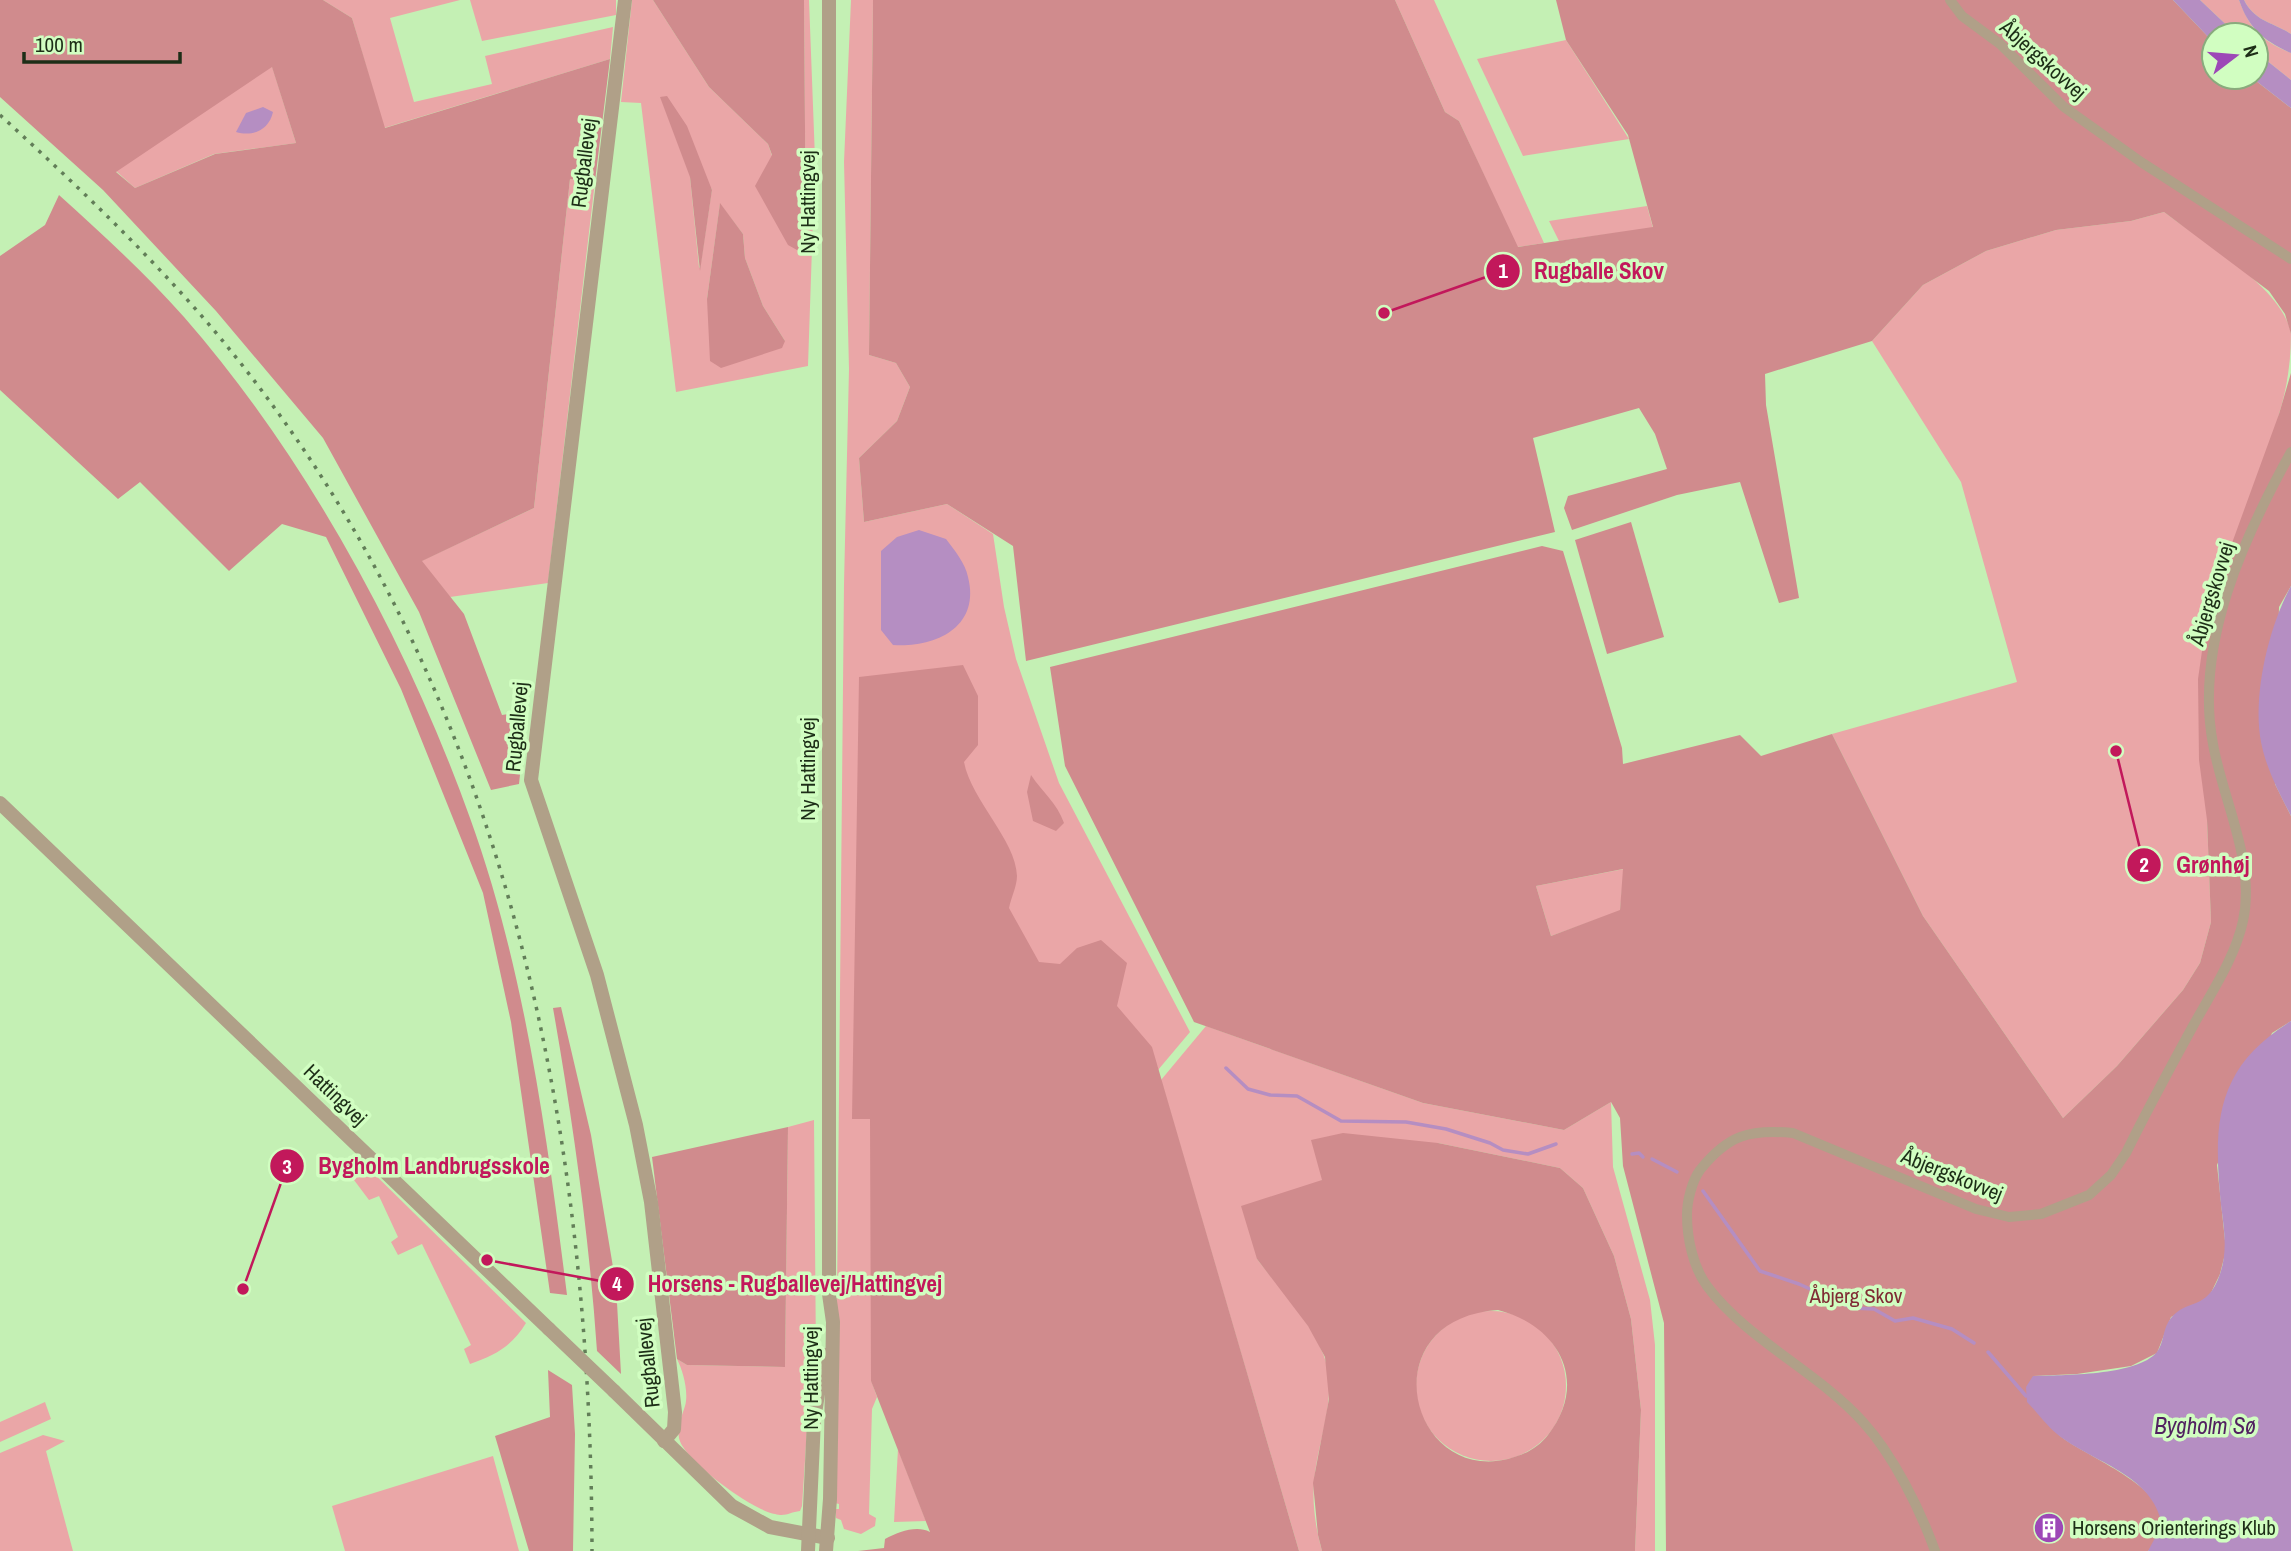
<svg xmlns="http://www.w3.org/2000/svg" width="2291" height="1551" viewBox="0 0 2291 1551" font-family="'Archivo Narrow',sans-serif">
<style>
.green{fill:#eaa6a7;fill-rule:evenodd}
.forest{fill:#d08b8d;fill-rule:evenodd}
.water{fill:#b58ec2}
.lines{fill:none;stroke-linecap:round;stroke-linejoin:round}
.stream{stroke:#b58ec2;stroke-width:3.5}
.minor{stroke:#b0a088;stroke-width:10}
.tertiary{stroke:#b0a088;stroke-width:14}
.rail{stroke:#627e58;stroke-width:3.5;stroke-dasharray:3.5 7;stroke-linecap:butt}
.tertiary-bridge{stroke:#b0a088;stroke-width:14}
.labels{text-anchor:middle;stroke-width:7;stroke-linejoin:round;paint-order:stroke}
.street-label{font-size:21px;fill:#1d2e17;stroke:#d1fec1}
.park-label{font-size:21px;fill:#7f2c34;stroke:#d1fec1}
.poi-label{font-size:21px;fill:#1d2e17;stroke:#d1fec1;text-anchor:start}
.water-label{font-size:23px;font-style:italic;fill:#512160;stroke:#d1fec1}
.leader{fill:none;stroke:#c2185b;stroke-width:2.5}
.callout-dot{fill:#c2185b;stroke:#d1fec1;stroke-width:2.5}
.mark-label{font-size:21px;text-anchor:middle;font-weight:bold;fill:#fff}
.callout-label{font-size:23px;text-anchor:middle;font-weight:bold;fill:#c2185b;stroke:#d1fec1;stroke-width:7;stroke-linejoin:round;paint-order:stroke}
</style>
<rect width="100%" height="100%" fill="#c4f0b4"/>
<g class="green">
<path d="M 323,0 L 460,0 L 390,18 L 414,102 L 492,84 L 485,56 L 613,27 L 610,59 L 384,128 L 352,18 Z"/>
<path d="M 470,0 L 616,0 L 616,15 L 482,41 Z"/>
<path d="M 632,0 L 653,0 L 709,87 L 768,144 L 806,255 L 804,0 L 809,0 L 815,159 L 808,366 L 676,392 L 641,103 L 621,102 ZM 690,177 L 712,189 L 700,268 L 699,267 ZM 720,204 L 743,234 L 745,258 L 763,306 L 785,341 L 707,299 Z"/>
<path d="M 851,0 L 873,0 L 869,355 L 896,363 L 910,387 L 897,421 L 859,458 L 864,522 L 947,504 L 993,534 L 1004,607 L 1016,659 L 1059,783 L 1190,1032 L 1158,1070 L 1157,1065 L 871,1257 L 871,1380 L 877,1397 L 872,1409 L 869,1514 L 876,1518 L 875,1526 L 861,1534 L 844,1529 L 841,1520 L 836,1518 L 836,1509 L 839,1509 L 839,1504 L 835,1503 L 844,584 L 849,369 L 844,162 Z"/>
<path d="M 1395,0 L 1434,0 L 1544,243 L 1517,247 L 1459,121 L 1445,112 Z"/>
<path d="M 2200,0 L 2239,0 C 2251,31 2261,40 2291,53 L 2291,80 L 2256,52 L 2256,35 L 2237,35 Z"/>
<path d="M 2244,0 L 2291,0 L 2291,34 C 2273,22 2255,22 2244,0 Z"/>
<path d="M 1566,40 L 1629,139 L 1523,156 L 1477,59 Z"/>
<path d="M 272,66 L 296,143 L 214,154 L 135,188 L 116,171 Z"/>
<path d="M 570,179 L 595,181 L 548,583 L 450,597 L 421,561 L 534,508 Z"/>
<path d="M 1647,206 L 1653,228 L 1559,241 L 1549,221 Z"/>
<path d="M 2164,212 C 2200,240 2284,288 2291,334 C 2291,362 2287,388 2279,414 L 2207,820 L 2211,922 L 2200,963 L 2183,990 L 2117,1066 L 2063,1118 L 1923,916 L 1832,734 L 2017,682 L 1961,482 L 1872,341 L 1923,285 L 1986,251 L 2056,230 L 2131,221 Z"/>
<path d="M 1624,869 L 1620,911 L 1551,936 L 1536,886 Z"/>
<path d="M 1206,1026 L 1423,1103 L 1564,1130 L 1611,1102 L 1613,1167 L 1650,1300 L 1655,1345 L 1655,1551 L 1635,1551 L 1641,1410 L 1631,1319 L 1614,1256 L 1583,1188 L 1560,1168 L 1438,1143 L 1322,1180 L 1257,1259 C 1280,1289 1310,1320 1324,1356 C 1339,1397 1317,1441 1314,1482 C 1312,1504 1316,1530 1322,1551 L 1299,1551 L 1161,1080 Z"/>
<path d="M 814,1120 L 816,1359 L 809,1399 L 802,1506 L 800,1511 C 790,1512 786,1517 775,1514 C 752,1510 683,1460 679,1438 C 677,1426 682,1416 685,1406 C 689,1392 683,1371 677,1359 L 687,1365 L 785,1367 L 788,1127 Z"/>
<path d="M 359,1159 L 526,1323 C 512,1346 496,1355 470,1364 L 464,1349 L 471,1345 L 422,1244 L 398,1255 L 391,1242 L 398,1237 L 379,1196 L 369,1200 L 342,1164 Z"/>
<circle cx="1491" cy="1386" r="75"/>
<path d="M 45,1402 L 51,1419 L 0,1442 L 0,1422 Z"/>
<path d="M 43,1435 L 65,1441 L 46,1451 L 73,1551 L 0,1551 L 0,1453 Z"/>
<path d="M 898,1449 L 926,1521 L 894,1522 Z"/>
<path d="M 493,1456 L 519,1551 L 345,1551 L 332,1506 Z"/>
</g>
<g class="forest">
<path d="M 0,0 L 323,0 L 352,18 L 385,128 L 610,59 L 595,181 L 570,179 L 534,508 L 422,561 L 464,614 L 502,715 L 527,711 L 519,784 L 491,790 L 419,612 L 323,438 L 216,311 L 103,190 L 0,97 ZM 272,67 L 296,143 L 215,154 L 135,188 L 116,172 Z"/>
<path d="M 653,0 L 804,0 L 806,255 L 788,245 L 755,186 L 772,155 L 768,144 L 709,87 Z"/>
<path d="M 873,0 L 1395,0 L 1445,112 L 1459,121 L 1518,247 L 1653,227 L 1628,135 L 1566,40 L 1556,0 L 2173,0 L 2214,43 L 2214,77 L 2251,77 L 2291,108 L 2291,334 L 2285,314 L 2269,291 L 2164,212 L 2131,221 L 2056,230 L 1986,251 L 1923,285 L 1872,341 L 1765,374 L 1766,405 L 1799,598 L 1779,603 L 1740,482 L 1677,495 L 1572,530 L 1564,508 L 1568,496 L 1667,469 L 1655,434 L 1639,408 L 1533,438 L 1555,532 L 1026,661 L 1013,546 L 947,504 L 864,522 L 859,458 L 897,421 L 910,387 L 896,363 L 869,355 Z"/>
<path d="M 667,96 L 687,126 L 712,190 L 700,271 L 690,177 L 660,97 Z"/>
<path d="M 59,195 C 102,234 145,273 184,317 C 307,458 407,642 470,818 C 525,970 547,1136 567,1295 L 550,1293 L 511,1022 L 483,893 L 401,689 L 326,537 L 282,524 L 229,571 L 140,482 L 118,499 L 0,390 L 0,256 L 45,225 Z"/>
<path d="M 720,203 L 743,234 L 745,258 L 763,306 L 785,341 L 782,348 L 721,368 L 710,361 L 707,299 Z"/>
<path d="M 2291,373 L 2291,586 L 2279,607 L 2275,784 L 2291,816 L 2291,1021 L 2272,1033 L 2217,1165 L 2226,1250 L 2220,1274 L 2209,1297 L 2171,1317 L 2157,1353 L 2131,1366 L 2077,1374 L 2033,1376 C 2039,1389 2049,1427 2059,1435 C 2086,1459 2205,1499 2148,1551 L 1666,1551 L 1664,1323 L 1623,1166 L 1620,1118 L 1611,1102 L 1564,1130 L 1423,1103 L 1194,1022 L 1065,766 L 1050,667 L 1542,546 L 1563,551 L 1622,748 L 1623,764 L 1740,735 L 1761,756 L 1832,734 L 1923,916 L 2063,1118 L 2117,1066 L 2183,990 L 2200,963 L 2211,922 L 2207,820 L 2199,760 L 2198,679 L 2208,609 L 2279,414 ZM 1623,869 L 1620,910 L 1551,936 L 1536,886 Z"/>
<path d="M 1631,522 L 1664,637 L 1607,654 L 1575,540 Z"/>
<path d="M 963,665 L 978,696 L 978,745 L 964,762 C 971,800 1016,840 1017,876 C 1017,886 1011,898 1009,908 L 1039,962 L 1060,964 L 1077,948 L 1101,940 L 1127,963 L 1117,1006 L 1152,1047 L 1299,1551 L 858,1551 L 884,1548 L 885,1539 C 899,1532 916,1525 930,1532 L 871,1381 L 870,1119 L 852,1119 L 859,677 Z"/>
<path d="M 1031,775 C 1043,793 1057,803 1064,823 L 1056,831 L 1033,821 L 1027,792 Z"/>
<path d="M 561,1007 L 591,1135 L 616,1285 L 621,1374 L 597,1351 C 589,1235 573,1122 553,1008 Z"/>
<path d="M 788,1127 L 785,1367 L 687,1365 L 677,1359 L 652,1157 Z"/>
<path d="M 1343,1133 L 1438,1143 L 1560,1168 L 1583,1188 L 1614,1256 L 1631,1319 L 1641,1410 L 1635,1551 L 1322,1551 L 1318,1535 L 1313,1483 L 1329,1399 L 1325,1357 L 1308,1326 L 1257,1259 L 1241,1206 L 1322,1180 L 1311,1140 ZM 1498,1310 C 1558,1325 1590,1381 1548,1435 C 1538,1448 1524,1455 1508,1459 C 1408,1483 1370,1319 1498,1310 Z"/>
<path d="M 548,1370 L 572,1385 L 575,1434 L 573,1551 L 529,1551 L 495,1436 L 550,1417 Z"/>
</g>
<g class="water">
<path d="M 2173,0 L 2200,0 L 2237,35 L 2214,35 L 2214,43 Z"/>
<path d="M 2239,0 L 2244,0 C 2255,22 2273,22 2291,34 L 2291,53 C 2264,41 2249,29 2239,0 Z"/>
<path d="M 2256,52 L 2291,80 L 2291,108 L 2251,77 L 2256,77 Z"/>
<path d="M 263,107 L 273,112 C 269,130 253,137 236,132 L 246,113 Z"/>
<path d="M 919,530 L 946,539 C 955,551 965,563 968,577 C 981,628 934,648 893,645 L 881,630 L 881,551 L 897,537 Z"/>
<path d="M 2291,586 L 2291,816 C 2279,793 2266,768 2261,742 C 2252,695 2269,626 2291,586 Z"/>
<path d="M 2291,1021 L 2291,1551 L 2148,1551 L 2162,1525 C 2153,1474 2093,1463 2057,1434 C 2046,1425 2037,1412 2027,1402 L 2026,1387 L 2033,1376 C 2062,1375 2137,1376 2157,1352 C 2164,1343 2163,1327 2171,1318 C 2187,1298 2207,1312 2220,1274 C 2228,1251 2224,1228 2221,1205 C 2213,1123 2215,1068 2291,1021 Z"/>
</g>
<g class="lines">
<g class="stream">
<path d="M 1226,1068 L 1248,1089 L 1270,1095 L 1297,1096 L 1341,1121 L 1406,1122 L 1446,1129 L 1490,1143 L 1503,1150 L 1528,1154 L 1556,1144"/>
<path d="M 1632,1154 L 1639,1153 L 1643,1157"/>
<path d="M 1652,1159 L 1677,1172"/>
<path d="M 1703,1191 L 1760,1271 L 1799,1284 L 1852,1308 L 1874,1309 L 1895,1321 L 1913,1318 L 1952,1329 L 1974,1343"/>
<path d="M 1988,1352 L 2026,1396"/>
</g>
<g class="minor">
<path d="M 1950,0 L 1962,16 L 2000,44 L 2064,107 L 2141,162 L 2291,259"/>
<path d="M 1935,1551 C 1920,1509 1893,1455 1863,1422 C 1817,1371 1746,1339 1707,1286 C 1693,1267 1687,1238 1687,1215 C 1687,1201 1692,1181 1700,1170 C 1728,1135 1749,1129 1793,1133 L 1976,1209 L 2009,1217 L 2041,1214 L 2089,1195 L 2111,1175 L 2126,1153 C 2147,1110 2170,1068 2193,1026 C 2211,993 2235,958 2243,921 C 2256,862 2223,801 2213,744 C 2194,644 2244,537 2291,452"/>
</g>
<g class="tertiary">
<path d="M 625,0 L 531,780 L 597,975 L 636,1125 L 651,1202 L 675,1412 L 674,1429 L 664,1441"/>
<path d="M 0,803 L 549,1329"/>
<path d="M 614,1391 L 732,1506 L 770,1527 L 828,1538"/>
<path d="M 808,1551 L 814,1420 L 824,1355"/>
<path d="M 826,1551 L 830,1499 L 833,1322 L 829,1294 L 829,0"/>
</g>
<path class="rail" d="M 0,115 C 72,181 142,247 206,321 C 500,665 591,1109 592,1551"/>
<path class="tertiary-bridge" d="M 549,1329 L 614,1391"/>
</g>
<defs>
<g id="building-disc" transform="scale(1.575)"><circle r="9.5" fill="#9d48b7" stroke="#d1fec1"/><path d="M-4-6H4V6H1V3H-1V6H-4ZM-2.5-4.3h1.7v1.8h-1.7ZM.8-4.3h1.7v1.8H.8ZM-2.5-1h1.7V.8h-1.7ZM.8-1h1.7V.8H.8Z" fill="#fff"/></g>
</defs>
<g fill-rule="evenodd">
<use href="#building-disc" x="2049" y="1528"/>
</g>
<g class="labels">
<g class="street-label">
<text transform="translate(2043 60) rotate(42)" y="7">Åbjergskovvej</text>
<text transform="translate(584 163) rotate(-83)" y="7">Rugballevej</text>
<text transform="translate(808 202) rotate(-90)" y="7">Ny Hattingvej</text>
<text transform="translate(2212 594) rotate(-73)" y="7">Åbjergskovvej</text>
<text transform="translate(517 727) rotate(-85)" y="7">Rugballevej</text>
<text transform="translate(808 769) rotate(-90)" y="7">Ny Hattingvej</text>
<text transform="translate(335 1095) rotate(44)" y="7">Hattingvej</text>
<text transform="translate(1952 1175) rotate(22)" y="7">Åbjergskovvej</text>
<text transform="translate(648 1363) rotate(-96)" y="7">Rugballevej</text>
<text transform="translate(811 1378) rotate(-90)" y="7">Ny Hattingvej</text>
</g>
<g class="park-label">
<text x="1856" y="1303">Åbjerg Skov</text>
</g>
<g class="poi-label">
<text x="2072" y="1535">Horsens Orienterings Klub</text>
</g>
<g class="water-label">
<text x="2205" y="1434">Bygholm Sø</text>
</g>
</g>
<path class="leader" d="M1384 313L1503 271M2116 751L2144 865M243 1289L287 1166M487 1260L617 1284"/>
<g class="callout-dot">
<circle cx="1384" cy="313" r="7"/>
<circle cx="2116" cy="751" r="7"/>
<circle cx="243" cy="1289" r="7"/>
<circle cx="487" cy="1260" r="7"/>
<circle cx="1503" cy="271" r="18"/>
<circle cx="2144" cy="865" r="18"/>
<circle cx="287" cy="1166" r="18"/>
<circle cx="617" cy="1284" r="18"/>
</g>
<g class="mark-label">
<text x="1503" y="278">1</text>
<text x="2144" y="872">2</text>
<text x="287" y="1174">3</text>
<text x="617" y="1291">4</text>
</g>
<g class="callout-label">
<text x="1599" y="279">Rugballe Skov</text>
<text x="2213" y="873">Grønhøj</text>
<text x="434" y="1174">Bygholm Landbrugsskole</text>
<text x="795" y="1292">Horsens - Rugballevej/Hattingvej</text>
</g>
<g transform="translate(2235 56) rotate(74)"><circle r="33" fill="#d1fec1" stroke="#89ab7d" stroke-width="2"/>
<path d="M0-5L12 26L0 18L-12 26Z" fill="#9d48b7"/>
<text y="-10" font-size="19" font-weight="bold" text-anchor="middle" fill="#1d2e17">N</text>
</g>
<path d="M24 52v10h156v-10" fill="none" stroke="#1d2e17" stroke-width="3.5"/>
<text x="35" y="52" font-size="21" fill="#1d2e17" stroke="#d1fec1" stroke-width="5" paint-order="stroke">100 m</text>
</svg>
